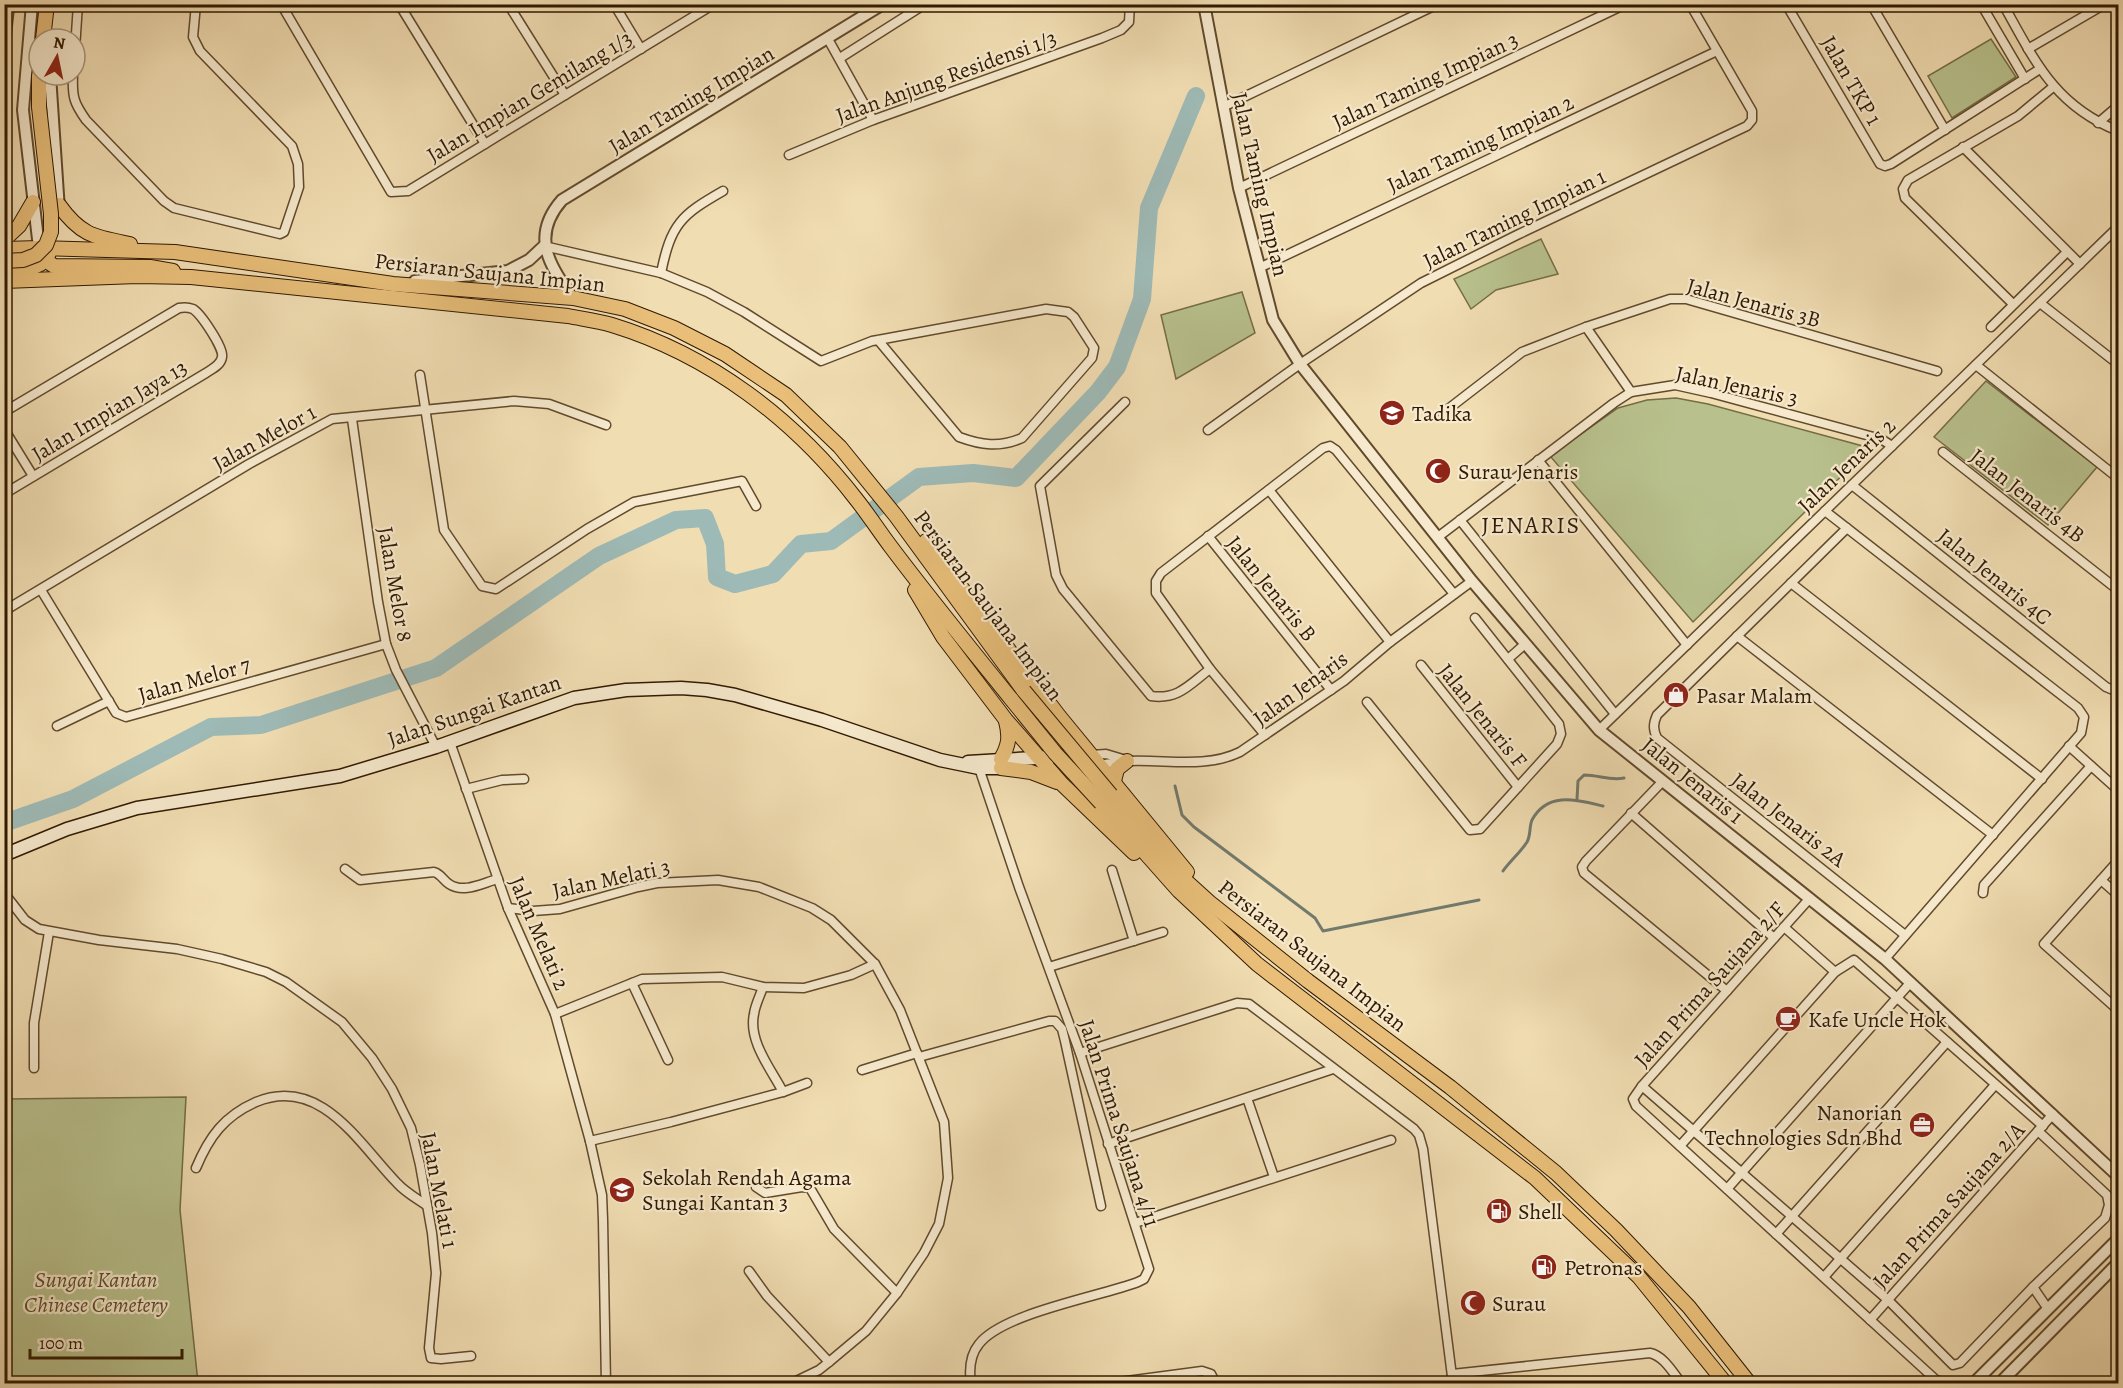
<svg xmlns="http://www.w3.org/2000/svg" width="2123" height="1388" viewBox="0 0 2123 1388" font-family="Alegreya,serif">
<style>
.green{fill:#b8c18d;stroke:#746d46;stroke-width:1.5}
.lines{fill:none;stroke-linecap:round;stroke-linejoin:round}
.stream{stroke:#727a6d;stroke-width:3}
.river{stroke:#9ebab6;stroke-width:18}
.minor-casing{stroke:#614a2c;stroke-width:11}
.tertiary-casing{stroke:#614a2c;stroke-width:14}
.secondary-casing{stroke:#311900;stroke-width:15}
.trunk-casing{stroke:#311900;stroke-width:16}
.minor{stroke:#f6e9cd;stroke-width:8}
.tertiary{stroke:#f6e9cd;stroke-width:10}
.secondary{stroke:#f6e9cd;stroke-width:12}
.trunk{stroke:#e8be79;stroke-width:14}
.trunk-bridge-casing{stroke:#311900;stroke-width:16;stroke-linecap:butt}
.trunk-bridge{stroke:#e8be79;stroke-width:14}
.labels{text-anchor:middle;stroke-width:4.5;stroke-linejoin:round;paint-order:stroke}
.street-label{font-size:22px;fill:#311900;stroke:#f6e9cd}
.poi-label{font-size:22px;fill:#311900;stroke:#f6e9cd;text-anchor:start}
.park-label{font-size:22px;font-style:italic;fill:#5a4b2a;stroke:#f6e9cd}
.neighbourhood-label{font-size:24px;letter-spacing:1.5px;fill:#311900;stroke:#f6e9cd}
</style>
<rect width="100%" height="100%" fill="#f1ddb2"/>
<filter id="stains"><feTurbulence type="fractalNoise" baseFrequency=".00333" numOctaves="4"/><feColorMatrix values="0 0 0 0 .2 0 0 0 0 .09 0 0 0 0 .02 0 0 0 .5 -.17"/></filter>
<radialGradient id="worn" r=".72"><stop offset=".6" stop-color="#630" stop-opacity="0"/><stop offset="1" stop-color="#630" stop-opacity=".3"/></radialGradient>
<g class="green">
<path d="M 1991,39 L 2016,77 L 1952,118 L 1928,76 Z"/>
<path d="M 1541,239 L 1558,274 L 1496,290 L 1471,309 L 1454,279 Z"/>
<path d="M 1242,292 L 1255,333 L 1176,379 L 1161,315 Z"/>
<path d="M 1986,381 L 2097,467 L 2048,525 L 1934,437 Z"/>
<path d="M 1676,398 L 1708,404 L 1870,448 L 1693,622 L 1550,456 L 1618,408 L 1647,400 Z"/>
<path d="M 186,1097 L 180,1210 L 198,1383 L 5,1383 L 5,1099 Z"/>
</g>
<g class="lines">
<g class="stream">
<path d="M 1175,786 L 1182,815 L 1194,827 L 1315,918 L 1323,931 L 1479,900"/>
<path d="M 1577,799 L 1578,781 L 1584,775 C 1599,775 1610,781 1624,778"/>
<path d="M 1503,871 C 1510,861 1520,853 1527,842 C 1531,835 1529,827 1532,820 C 1548,791 1577,800 1603,806"/>
</g>
<path class="river" d="M 4,823 L 73,799 L 211,727 L 261,725 L 436,668 L 599,556 L 676,520 L 705,518 L 715,544 L 717,577 L 735,584 L 773,574 L 801,544 L 831,541 L 919,477 L 973,473 L 1016,478 L 1098,392 L 1117,367 L 1142,299 L 1149,208 L 1196,96"/>
<g class="minor-casing">
<g id="minor">
<path d="M 281,4 L 391,192 L 408,191 L 714,4"/>
<path d="M 399,4 L 485,144"/>
<path d="M 508,4 L 565,95"/>
<path d="M 614,4 L 641,49"/>
<path d="M 1786,4 L 1880,164 L 1885,166 L 1891,164 L 2040,69"/>
<path d="M 1871,4 L 1945,130"/>
<path d="M 1981,4 L 2025,79"/>
<path d="M 2003,4 C 2035,61 2054,105 2118,131"/>
<path d="M 828,39 L 873,120"/>
<path d="M 75,49 L 78,4"/>
<path d="M 2028,49 L 2105,4"/>
<path d="M 4,57 L 10,4"/>
<path d="M 840,58 L 925,4"/>
<path d="M 73,75 C 72,97 74,103 86,120 L 164,201 L 174,208 L 280,234 L 284,232 L 299,187 L 298,164 L 292,146 L 200,51 L 193,37 L 196,4"/>
<path d="M 1223,107 L 1438,4"/>
<path d="M 2098,123 L 2118,106"/>
<path d="M 1963,147 L 2080,264"/>
<path d="M 789,155 L 873,120 L 1102,38 L 1121,30 L 1129,22 L 1130,4"/>
<path d="M 1239,188 L 1626,4"/>
<path d="M 544,246 L 661,273 L 707,292 L 744,312 L 821,361 L 872,341 L 878,340 L 1046,309 L 1068,312 L 1074,317 L 1094,348 L 1092,358 L 1022,438 C 999,448 981,445 959,437 L 878,340"/>
<path d="M 1259,268 L 1717,51"/>
<path d="M 661,273 C 671,224 681,215 723,191"/>
<path d="M 2040,303 L 2118,364"/>
<path d="M 2013,304 L 1905,198 L 1903,189 L 1908,180 L 2018,116 L 2053,87"/>
<path d="M 1586,327 L 1631,392"/>
<path d="M 1991,327 L 2067,252"/>
<path d="M 1976,365 L 2118,478"/>
<path d="M 420,375 L 444,530 L 482,586 L 496,589 L 587,529 L 634,502 L 742,481 L 756,506"/>
<path d="M 1125,402 L 1040,486 L 1056,575 L 1063,589 L 1151,696 C 1178,700 1189,685 1210,669"/>
<path d="M 4,412 L 179,308 C 184,307 188,307 193,309 C 201,314 224,348 222,357 C 221,365 212,369 206,373 L 4,494"/>
<path d="M 1443,413 L 1522,352 L 1586,327 L 1670,299 L 1686,299 L 1937,371"/>
<path d="M 352,419 L 378,602 L 386,644 L 396,670 L 436,747"/>
<path d="M 4,429 L 33,476"/>
<path d="M 1208,430 L 1300,364 L 1421,283 L 1517,235 L 1747,126 L 1752,120 L 1752,111 L 1690,4"/>
<path d="M 1943,452 L 2118,590"/>
<path d="M 1538,460 L 1687,645"/>
<path d="M 1852,485 L 2106,687 L 2118,692"/>
<path d="M 1269,490 L 1390,642"/>
<path d="M 1825,511 L 2078,708 L 2084,717 L 2081,733 L 1885,959"/>
<path d="M 1460,520 L 1615,714"/>
<path d="M 1847,528 L 1657,715 C 1653,724 1653,729 1657,738 L 1905,935"/>
<path d="M 1208,536 L 1331,690"/>
<path d="M 1438,537 L 1614,403 L 1631,392 L 1675,385 L 1711,393 L 1881,439 L 1892,446"/>
<path d="M 1791,583 L 2042,779"/>
<path d="M 41,590 L 116,713 L 126,717 L 386,644"/>
<path d="M 4,611 L 249,464 L 332,419 L 514,401 L 549,404 L 606,425"/>
<path d="M 1737,636 L 1993,835"/>
<path d="M 1508,659 L 1525,644"/>
<path d="M 1421,665 L 1518,787"/>
<path d="M 1367,702 L 1470,830 L 1480,829 L 1557,744 L 1561,734 L 1559,724 L 1475,618"/>
<path d="M 57,726 L 109,701"/>
<path d="M 1599,730 L 2118,227"/>
<path d="M 1265,735 L 1210,669 L 1156,593 L 1156,581 L 1161,573 L 1323,448 L 1330,446 L 1336,450 L 1454,594"/>
<path d="M 450,742 L 508,908 L 555,1014 L 590,1141 L 602,1195 L 603,1220 L 606,1384"/>
<path d="M 2069,746 L 2118,790"/>
<path d="M 1091,755 L 1106,754 L 1126,760"/>
<path d="M 1100,764 C 1110,764 1119,761 1128,761 C 1166,759 1205,769 1240,752 L 1344,681 L 1390,642 L 1472,581"/>
<path d="M 1662,782 L 1586,861 L 1582,867 L 1584,873 L 1727,991"/>
<path d="M 466,789 L 502,780 L 524,779"/>
<path d="M 1631,813 L 1774,938"/>
<path d="M 2118,861 L 2044,944 L 2118,1010"/>
<path d="M 345,869 L 360,880 L 434,872 C 441,874 443,880 449,884 C 464,894 482,883 498,879"/>
<path d="M 1112,870 L 1134,941"/>
<path d="M 2101,880 L 2118,895"/>
<path d="M 4,893 L 25,920 L 39,929 L 99,940 L 177,949 L 222,959 L 266,972 L 286,982 L 342,1022 L 372,1058 L 392,1089 L 411,1128 L 420,1165 L 432,1233 L 436,1273 L 429,1348 L 431,1358 L 441,1359 L 471,1356"/>
<path d="M 1983,893 L 1984,885 L 2091,766"/>
<path d="M 1810,898 L 1642,1086 L 1633,1099 L 1636,1106 L 1936,1380 L 1948,1384"/>
<path d="M 508,908 L 533,911 L 560,909 L 638,887 L 657,883 L 718,880 L 759,887 L 812,908 L 831,920 L 875,964 L 900,1010 L 944,1122 L 948,1178 L 939,1224 L 924,1253 L 897,1293 L 866,1331 L 829,1362 L 819,1370 L 790,1384"/>
<path d="M 1784,927 L 1835,972"/>
<path d="M 1049,967 L 1163,932"/>
<path d="M 632,983 L 668,1060"/>
<path d="M 763,987 C 760,996 755,1005 754,1014 C 748,1041 771,1069 783,1092"/>
<path d="M 555,1014 L 642,979 L 722,977 L 763,987 L 804,988 L 851,975 L 875,964"/>
<path d="M 1080,1053 L 1237,1003 L 1249,1004 L 1414,1129 L 1419,1135 L 1423,1149 L 1453,1384"/>
<path d="M 919,1057 L 1049,1021 L 1055,1021 L 1062,1029 L 1065,1041 L 1101,1206"/>
<path d="M 34,1068 L 34,1023 L 49,932"/>
<path d="M 862,1070 L 917,1053"/>
<path d="M 1642,1086 L 1888,1300 L 1953,1365 L 1960,1363 L 2033,1287 L 2105,1218 L 2109,1205 L 2107,1195 L 2038,1131"/>
<path d="M 1247,1098 L 1274,1177"/>
<path d="M 590,1141 L 671,1122 L 783,1092 L 807,1083"/>
<path d="M 1108,1144 L 1333,1069"/>
<path d="M 1680,1146 L 1835,972 L 1854,960 L 2043,1126"/>
<path d="M 196,1168 C 209,1137 224,1116 256,1102 C 321,1075 359,1144 397,1183 C 405,1192 416,1198 426,1205"/>
<path d="M 756,1187 L 765,1193 L 802,1187 L 810,1188 L 834,1229 L 897,1293"/>
<path d="M 1727,1189 L 1911,982"/>
<path d="M 1135,1223 L 1391,1140"/>
<path d="M 1776,1234 L 1947,1042"/>
<path d="M 749,1271 L 767,1296 L 829,1362"/>
<path d="M 1824,1277 L 1995,1085"/>
<path d="M 2033,1287 L 2048,1309"/>
<path d="M 1870,1320 L 2053,1114"/>
<path d="M 1452,1374 L 1650,1353 C 1664,1356 1673,1373 1682,1384"/>
<path d="M 971,1384 C 969,1370 970,1355 979,1344 C 1003,1313 1098,1297 1138,1282 L 1144,1279 L 1149,1269 L 1080,1053 L 1019,887 L 979,768"/>
<path d="M 1104,1384 L 1202,1371 L 1211,1374 L 1216,1384"/>
</g>
</g>
<g class="tertiary-casing">
<g id="tertiary">
<path d="M 32,4 L 23,110 L 39,248"/>
<path d="M 1204,4 L 1239,188 L 1273,320 L 1300,364 L 1472,581 L 1599,730 L 1885,959 L 2118,1176"/>
<path d="M 50,75 L 59,210"/>
<path d="M 415,281 L 508,271 L 529,260 L 544,246"/>
<path d="M 573,298 C 548,265 531,235 562,200 L 883,4"/>
<path d="M 1973,1384 L 2118,1239"/>
<path d="M 1999,1384 L 2118,1263"/>
</g>
</g>
<g class="secondary-casing">
<g id="secondary">
<path d="M 968,762 L 1085,755"/>
<path d="M 4,855 L 67,829 L 137,808 L 340,776 L 436,747 L 574,698 L 626,690 L 681,688 L 707,690 L 735,695 L 822,720 L 940,760 L 979,768 L 1009,768"/>
</g>
</g>
<g class="trunk-casing">
<g id="trunk">
<path d="M 43,39 L 47,4"/>
<path d="M 39,107 L 39,75"/>
<path d="M 59,205 C 81,236 95,237 130,244"/>
<path d="M 4,240 L 19,226 L 33,202"/>
<path d="M 39,248 L 42,258 L 54,266 L 150,267 L 173,271"/>
<path d="M 4,249 L 39,248 L 175,252 L 393,284 L 573,298 L 625,309 L 674,328 L 725,354 L 786,395 L 840,447 L 896,516 L 1024,691"/>
<path d="M 4,271 C 20,269 43,271 49,253"/>
<path d="M 4,281 L 137,276 L 191,277 L 568,316 C 583,319 598,321 612,325 C 710,355 794,419 856,499 C 868,514 879,531 891,547 C 930,599 971,649 1012,700"/>
<path d="M 926,541 L 1059,716 L 1187,872"/>
<path d="M 915,590 L 943,637 L 1006,720 L 1062,784 L 1134,853"/>
<path d="M 1001,759 C 1009,745 1010,737 1006,721"/>
<path d="M 1001,768 L 1031,772 L 1057,782"/>
<path d="M 1114,781 L 1117,769 L 1127,761"/>
<path d="M 1111,795 L 1177,873 L 1209,902 L 1308,981 L 1450,1087 L 1556,1173 L 1616,1230 L 1689,1307 L 1750,1384"/>
<path d="M 1101,803 L 1179,891 L 1257,964 L 1535,1178 L 1639,1277 L 1726,1384"/>
</g>
</g>
<use href="#minor" class="minor"/>
<use href="#tertiary" class="tertiary"/>
<use href="#secondary" class="secondary"/>
<use href="#trunk" class="trunk"/>
<g class="trunk-bridge-casing">
<g id="trunk-bridge">
<path d="M 4,261 L 23,260 L 36,255 L 46,245 L 51,232 L 51,214 L 39,107"/>
<path d="M 1024,691 L 1111,795"/>
<path d="M 1012,700 L 1055,753 L 1101,803"/>
</g>
</g>
<use href="#trunk-bridge" class="trunk-bridge"/>
</g>
<defs>
<g id="school-disc" transform="scale(1.35)"><circle r="9.5" fill="#8f2418" stroke="#f6e9cd"/><path d="M0-5L7-2L0 1L-7-2ZM-4 1L0 2.5L4 1V4Q0 6-4 4Z" fill="#fff"/></g>
<g id="mosque-disc" transform="scale(1.35)"><circle r="9.5" fill="#8f2418" stroke="#f6e9cd"/><path d="M3.5-4.9A6 6 0 1 0 3.5 4.9A5 5 0 1 1 3.5-4.9Z" fill="#fff"/></g>
<g id="shop-disc" transform="scale(1.35)"><circle r="9.5" fill="#8f2418" stroke="#f6e9cd"/><path d="M-5-2.5h2.3a2.7 3.5 0 0 1 5.4 0H5L5.5 6h-11ZM-1.5-2.5h3a1.5 2.3 0 0 0-3 0Z" fill="#fff"/></g>
<g id="cafe-disc" transform="scale(1.35)"><circle r="9.5" fill="#8f2418" stroke="#f6e9cd"/><path d="M-5.5-4.5H6V0H3Q3 3.5 0 3.5H-2.5Q-5.5 3.5-5.5 0ZM3-3.2v2h1.7v-2ZM-6 4.5H4V6H-6Z" fill="#fff"/></g>
<g id="office-disc" transform="scale(1.35)"><circle r="9.5" fill="#8f2418" stroke="#f6e9cd"/><path d="M-6-3h4V-5.5h4V-3h4V5H-6ZM-1-4.5V-3h2v-1.5ZM-6 0V1H6V0Z" fill="#fff"/></g>
<g id="fuel-disc" transform="scale(1.35)"><circle r="9.5" fill="#8f2418" stroke="#f6e9cd"/><path d="M-5.5-6h7V0h2V4h1.3V-2.5L3-4.5l.8-.8L6-3V5H2.5V1h-1V6h-7ZM-4.2-4.7v3.2H.2V-4.7Z" fill="#fff"/></g>
</defs>
<g fill-rule="evenodd">
<use href="#school-disc" x="1392" y="413"/>
<use href="#mosque-disc" x="1438" y="471"/>
<use href="#shop-disc" x="1676" y="695"/>
<use href="#cafe-disc" x="1788" y="1019"/>
<use href="#office-disc" x="1922" y="1125"/>
<use href="#school-disc" x="622" y="1190"/>
<use href="#fuel-disc" x="1499" y="1211"/>
<use href="#fuel-disc" x="1544" y="1267"/>
<use href="#mosque-disc" x="1473" y="1303"/>
</g>
<g class="labels">
<g class="street-label">
<text transform="translate(946 76) rotate(-20)" y="8">Jalan Anjung Residensi 1/3</text>
<text transform="translate(1425 80) rotate(-25)" y="8">Jalan Taming Impian 3</text>
<text transform="translate(1852 80) rotate(60)" y="8">Jalan TKP 1</text>
<text transform="translate(529 96) rotate(-31)" y="8">Jalan Impian Gemilang 1/3</text>
<text transform="translate(691 99) rotate(-31)" y="8">Jalan Taming Impian</text>
<text transform="translate(1480 143) rotate(-25)" y="8">Jalan Taming Impian 2</text>
<text transform="translate(1261 184) rotate(77)" y="8">Jalan Taming Impian</text>
<text transform="translate(1514 218) rotate(-26)" y="8">Jalan Taming Impian 1</text>
<text transform="translate(490 272) rotate(6)" y="8">Persiaran Saujana Impian</text>
<text transform="translate(1754 302) rotate(15)" y="8">Jalan Jenaris 3B</text>
<text transform="translate(1737 385) rotate(12)" y="8">Jalan Jenaris 3</text>
<text transform="translate(109 410) rotate(-31)" y="8">Jalan Impian Jaya 13</text>
<text transform="translate(264 437) rotate(-29)" y="8">Jalan Melor 1</text>
<text transform="translate(1846 465) rotate(-44)" y="8">Jalan Jenaris 2</text>
<text transform="translate(2028 495) rotate(38)" y="8">Jalan Jenaris 4B</text>
<text transform="translate(1995 576) rotate(39)" y="8">Jalan Jenaris 4C</text>
<text transform="translate(396 584) rotate(80)" y="8">Jalan Melor 8</text>
<text transform="translate(1272 588) rotate(51)" y="8">Jalan Jenaris B</text>
<text transform="translate(989 605) rotate(53)" y="8">Persiaran Saujana Impian</text>
<text transform="translate(194 679) rotate(-16)" y="8">Jalan Melor 7</text>
<text transform="translate(1300 688) rotate(-36)" y="8">Jalan Jenaris</text>
<text transform="translate(474 710) rotate(-19)" y="8">Jalan Sungai Kantan</text>
<text transform="translate(1483 715) rotate(51)" y="8">Jalan Jenaris F</text>
<text transform="translate(1693 780) rotate(39)" y="8">Jalan Jenaris 1</text>
<text transform="translate(1789 819) rotate(38)" y="8">Jalan Jenaris 2A</text>
<text transform="translate(611 878) rotate(-12)" y="8">Jalan Melati 3</text>
<text transform="translate(540 933) rotate(67)" y="8">Jalan Melati 2</text>
<text transform="translate(1313 955) rotate(38)" y="8">Persiaran Saujana Impian</text>
<text transform="translate(1709 984) rotate(-48)" y="8">Jalan Prima Saujana 2/F</text>
<text transform="translate(1120 1123) rotate(72)" y="8">Jalan Prima Saujana 4/11</text>
<text transform="translate(440 1190) rotate(79)" y="8">Jalan Melati 1</text>
<text transform="translate(1948 1205) rotate(-48)" y="8">Jalan Prima Saujana 2/A</text>
</g>
<g class="poi-label">
<text x="1412" y="421">Tadika</text>
<text x="1458" y="479">Surau Jenaris</text>
<text x="1696" y="703">Pasar Malam</text>
<text x="1808" y="1027">Kafe Uncle Hok</text>
<text x="1902" y="1120" text-anchor="end">Nanorian<tspan x="1902" dy="25">Technologies Sdn Bhd</tspan></text>
<text x="642" y="1185">Sekolah Rendah Agama<tspan x="642" dy="25">Sungai Kantan 3</tspan></text>
<text x="1518" y="1219">Shell</text>
<text x="1564" y="1275">Petronas</text>
<text x="1492" y="1311">Surau</text>
</g>
<g class="park-label">
<text x="96" y="1287">Sungai Kantan<tspan x="96" dy="25">Chinese Cemetery</tspan></text>
</g>
<g class="neighbourhood-label">
<text x="1531" y="533">JENARIS</text>
</g>
</g>
<rect width="2123" height="1388" fill="none" stroke="#f1ddb2" stroke-width="24"/>
<rect x="6" y="6" width="2111" height="1376" fill="none" stroke="#311900" stroke-width="3"/>
<rect x="12" y="12" width="2099" height="1364" fill="none" stroke="#311900" stroke-width="1.5"/>
<g transform="translate(57 57) rotate(9)"><circle r="28" fill="#f6e9cd" stroke="#a7967b" stroke-width="1.5"/>
<path d="M0-4.5L10 22L0 15L-10 22Z" fill="#8f2418"/>
<text y="-9" font-size="16" font-weight="bold" text-anchor="middle" fill="#311900">N</text>
</g>
<path d="M30 1349v9h152v-9" fill="none" stroke="#311900" stroke-width="3"/>
<text x="39" y="1349" font-size="18" fill="#311900" stroke="#f6e9cd" stroke-width="4.5" paint-order="stroke">100 m</text>
<rect width="100%" height="100%" filter="url(#stains)"/>
<rect width="100%" height="100%" fill="url(#worn)"/>
</svg>
